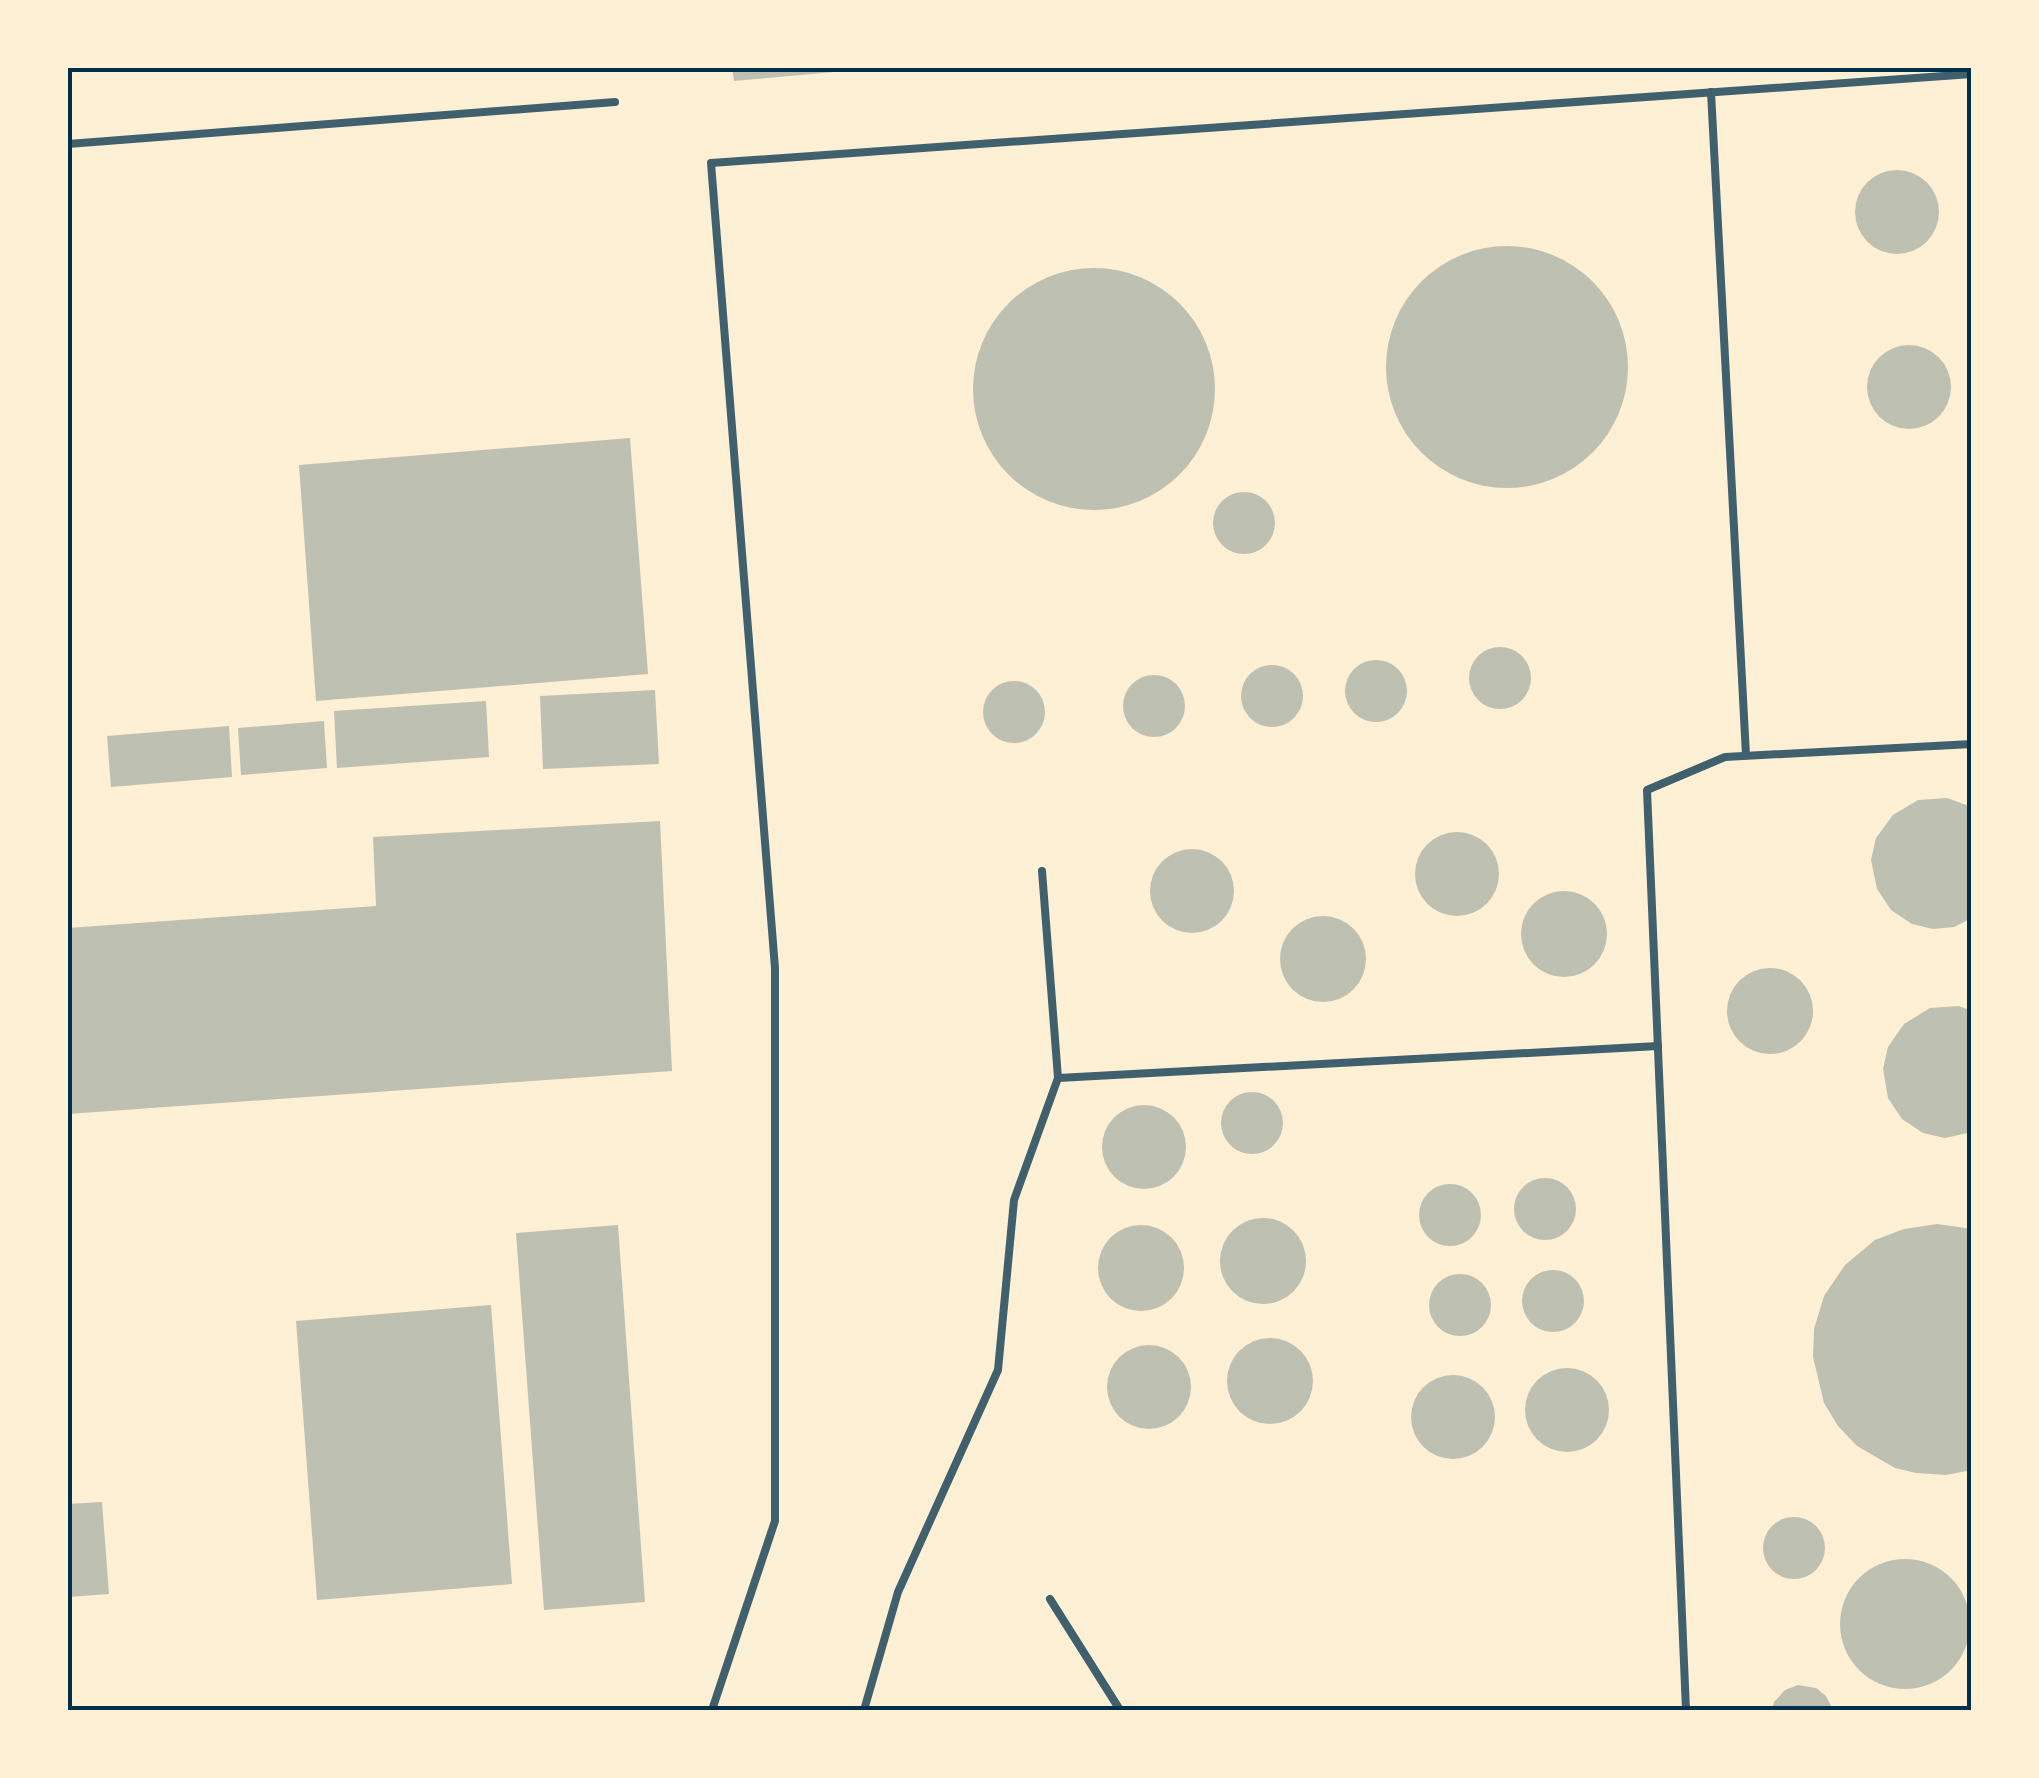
<svg xmlns="http://www.w3.org/2000/svg" width="2039" height="1778" viewBox="0 0 2039 1778" font-family="Signika,sans-serif">
<style>
.building{fill:#bec0b2}
.lines{fill:none;stroke-linecap:round;stroke-linejoin:round}
.service{stroke:#3f606c;stroke-width:8}
.neatline{fill:none;stroke:#003049;stroke-width:4}
</style>
<rect width="100%" height="100%" fill="#fdf0d5"/>
<g class="building">
<path d="M 732,68 L 856,68 L 856,70 L 734,81 Z"/>
<circle cx="1897" cy="212" r="42"/>
<circle cx="1507" cy="367" r="121"/>
<circle cx="1094" cy="389" r="121"/>
<circle cx="1909" cy="387" r="42"/>
<path d="M 630,438 L 648,674 L 316,701 L 299,465 Z"/>
<circle cx="1244" cy="523" r="31"/>
<circle cx="1500" cy="678" r="31"/>
<circle cx="1376" cy="691" r="31"/>
<circle cx="1272" cy="696" r="31"/>
<circle cx="1154" cy="706" r="31"/>
<circle cx="1014" cy="712" r="31"/>
<path d="M 655,690 L 659,764 L 543,769 L 540,696 Z"/>
<path d="M 486,701 L 489,757 L 337,768 L 334,711 Z"/>
<path d="M 324,721 L 327,768 L 241,775 L 238,728 Z"/>
<path d="M 229,726 L 232,777 L 111,787 L 107,736 Z"/>
<path d="M 1947,798 L 1972,807 L 1972,918 L 1954,927 L 1933,929 L 1912,924 L 1891,910 L 1877,889 L 1871,860 L 1876,838 L 1893,815 L 1918,800 Z"/>
<path d="M 660,821 L 672,1071 L 68,1114 L 68,928 L 376,906 L 373,837 Z"/>
<circle cx="1457" cy="874" r="42"/>
<circle cx="1192" cy="891" r="42"/>
<circle cx="1564" cy="934" r="43"/>
<circle cx="1323" cy="959" r="43"/>
<circle cx="1770" cy="1011" r="43"/>
<path d="M 1959,1006 L 1972,1011 L 1972,1132 L 1945,1138 L 1923,1133 L 1902,1119 L 1888,1098 L 1883,1069 L 1888,1047 L 1904,1024 L 1930,1008 Z"/>
<circle cx="1252" cy="1123" r="31"/>
<circle cx="1144" cy="1147" r="42"/>
<circle cx="1545" cy="1209" r="31"/>
<circle cx="1450" cy="1215" r="31"/>
<circle cx="1263" cy="1261" r="43"/>
<path d="M 1937,1224 L 1972,1229 L 1972,1470 L 1946,1475 L 1916,1473 L 1895,1468 L 1857,1446 L 1838,1426 L 1824,1403 L 1813,1357 L 1814,1329 L 1824,1296 L 1845,1265 L 1875,1240 L 1904,1229 Z"/>
<path d="M 618,1225 L 645,1602 L 544,1610 L 516,1233 Z"/>
<circle cx="1141" cy="1268" r="43"/>
<circle cx="1553" cy="1301" r="31"/>
<circle cx="1460" cy="1305" r="31"/>
<path d="M 491,1305 L 512,1584 L 317,1600 L 296,1321 Z"/>
<circle cx="1270" cy="1381" r="43"/>
<circle cx="1149" cy="1387" r="42"/>
<circle cx="1567" cy="1410" r="42"/>
<circle cx="1453" cy="1417" r="42"/>
<path d="M 102,1502 L 109,1594 L 68,1597 L 68,1504 Z"/>
<circle cx="1794" cy="1548" r="31"/>
<circle cx="1905" cy="1624" r="65"/>
<path d="M 1798,1685 L 1816,1688 L 1826,1696 L 1833,1710 L 1772,1710 L 1774,1702 L 1785,1690 Z"/>
</g>
<g class="lines">
<g class="service">
<path d="M 1711,92 L 1746,755"/>
<path d="M 68,144 L 615,102"/>
<path d="M 1058,1078 L 1658,1046"/>
<path d="M 1050,1599 L 1120,1710"/>
<path d="M 712,1710 L 775,1521 L 775,968 L 711,163 L 1972,74"/>
<path d="M 864,1710 L 898,1592 L 998,1370 L 1014,1200 L 1058,1078 L 1042,871"/>
<path d="M 1686,1710 L 1647,790 L 1725,757 L 1972,744"/>
</g>
</g>
<rect width="2039" height="1778" fill="none" stroke="#fdf0d5" stroke-width="140"/>
<rect x="70" y="70" width="1899" height="1638" class="neatline"/>
</svg>
